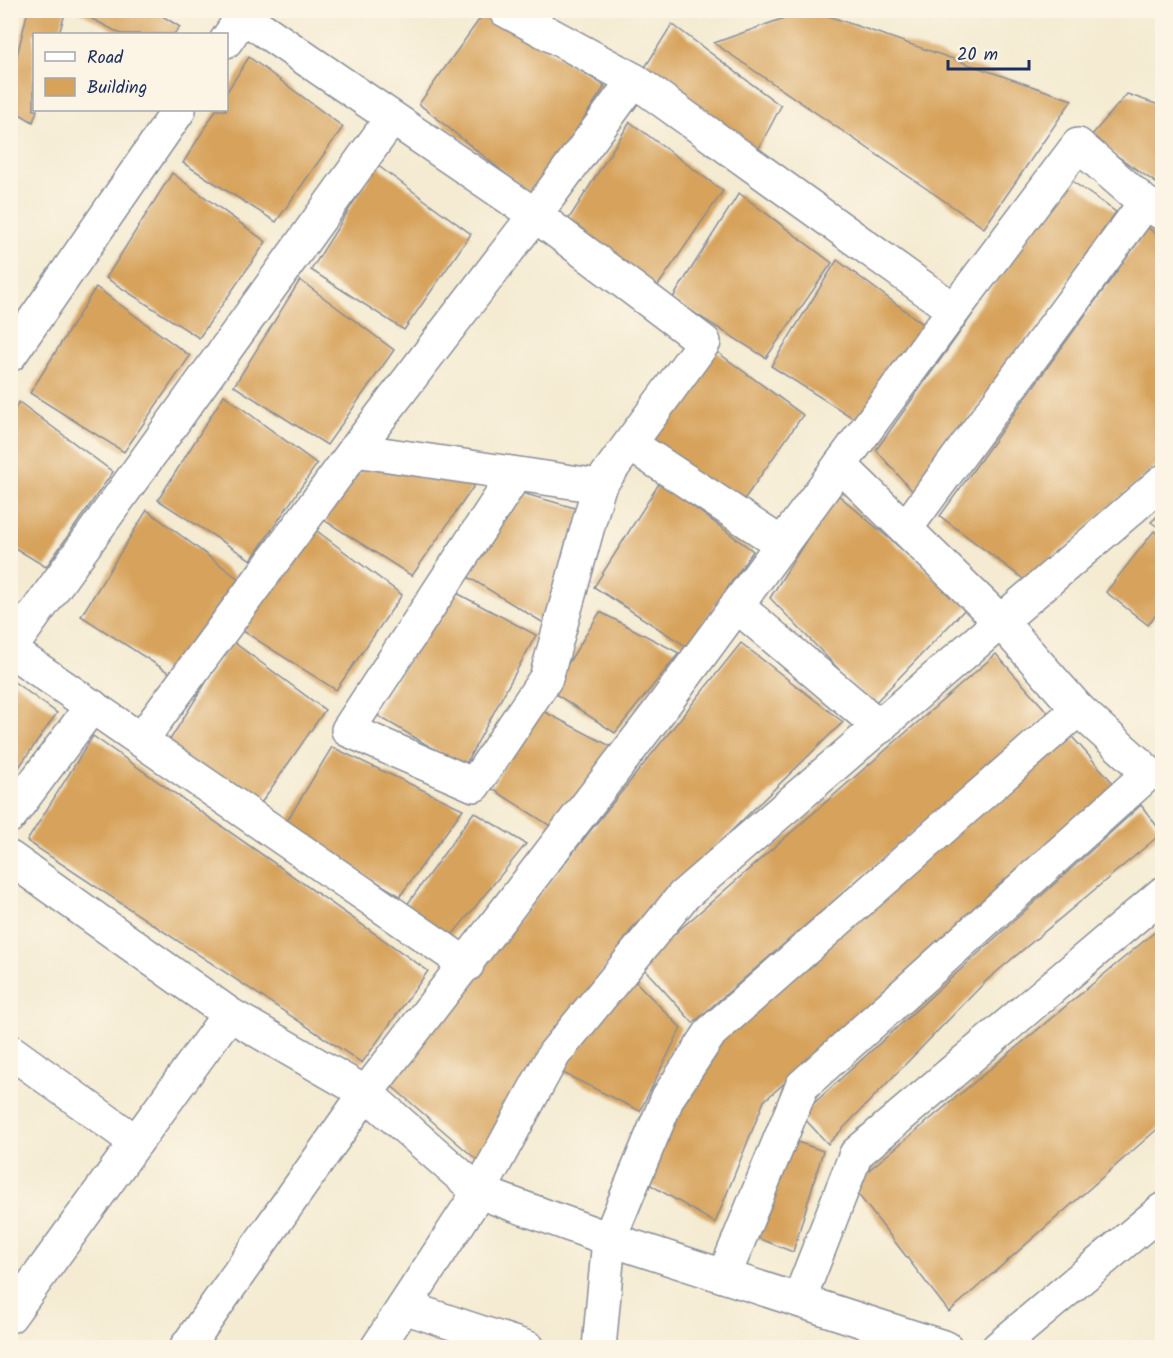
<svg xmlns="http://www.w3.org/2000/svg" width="1173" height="1358" viewBox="0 0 1173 1358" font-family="Kalam,sans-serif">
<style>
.building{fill:#d7a35b}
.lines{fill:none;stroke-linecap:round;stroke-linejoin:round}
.minor-casing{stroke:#888d98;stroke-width:36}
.minor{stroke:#fff;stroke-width:33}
</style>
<rect width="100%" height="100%" fill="#fcf5e5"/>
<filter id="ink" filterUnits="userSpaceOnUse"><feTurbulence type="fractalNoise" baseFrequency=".0167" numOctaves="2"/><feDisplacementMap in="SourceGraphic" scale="12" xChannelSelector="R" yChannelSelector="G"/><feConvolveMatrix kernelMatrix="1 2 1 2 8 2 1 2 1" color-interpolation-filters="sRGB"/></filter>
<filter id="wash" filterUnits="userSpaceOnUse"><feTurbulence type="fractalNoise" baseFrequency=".008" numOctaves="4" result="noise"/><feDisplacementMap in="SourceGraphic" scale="24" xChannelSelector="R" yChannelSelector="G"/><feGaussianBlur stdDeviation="1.35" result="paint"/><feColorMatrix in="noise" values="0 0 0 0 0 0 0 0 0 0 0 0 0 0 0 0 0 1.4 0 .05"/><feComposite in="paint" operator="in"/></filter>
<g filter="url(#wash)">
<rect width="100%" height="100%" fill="#f4ebd2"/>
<g id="blocks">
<g class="building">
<path d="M 28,10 L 66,10 L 59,34 L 34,34 L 34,110 L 37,110 L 33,122 L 10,108 L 10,85 Z"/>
<path d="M 75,10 L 153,10 L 180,27 L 174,34 L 121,34 Z"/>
<path d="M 486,10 L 605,86 L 533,196 L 419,104 Z"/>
<path d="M 796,10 L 811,10 L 1072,100 L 984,228 L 714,43 L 787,17 Z"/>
<path d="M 672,24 L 781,106 L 757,152 L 644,69 Z"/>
<path d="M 249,57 L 343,127 L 276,222 L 183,163 L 216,110 L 226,110 L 226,93 Z"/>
<path d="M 1127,94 L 1162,106 L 1162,187 L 1090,137 Z"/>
<path d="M 630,122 L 723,191 L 657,287 L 563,228 Z"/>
<path d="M 377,165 L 471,234 L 404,330 L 311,270 Z"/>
<path d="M 172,173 L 266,242 L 199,338 L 106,278 Z"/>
<path d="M 1069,179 L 1116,212 L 915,494 L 876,450 Z"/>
<path d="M 739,193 L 832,263 L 766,358 L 672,299 Z"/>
<path d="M 1148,228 L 1162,238 L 1162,461 L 1026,581 L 940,516 Z"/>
<path d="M 837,260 L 931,330 L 864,425 L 771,366 Z"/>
<path d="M 300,280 L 394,350 L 327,445 L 234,386 Z"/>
<path d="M 96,287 L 190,356 L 124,452 L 30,393 Z"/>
<path d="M 709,346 L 803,415 L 736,511 L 643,451 Z"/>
<path d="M 224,395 L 317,464 L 251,560 L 158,500 Z"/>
<path d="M 19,402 L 113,472 L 46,567 L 10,545 L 10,416 Z"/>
<path d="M 368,461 L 478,480 L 412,576 L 324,520 Z"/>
<path d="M 660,482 L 753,551 L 687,647 L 594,587 Z"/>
<path d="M 515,491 L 582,510 L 547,625 L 468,577 Z"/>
<path d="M 836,493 L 968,606 L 873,705 L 770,598 Z"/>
<path d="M 147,510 L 240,580 L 174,676 L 81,616 Z"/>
<path d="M 1162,512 L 1162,530 L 1151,522 Z"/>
<path d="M 309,525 L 402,595 L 336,690 L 243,631 Z"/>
<path d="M 1154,531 L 1162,538 L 1162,607 L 1148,625 L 1106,592 Z"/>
<path d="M 451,590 L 536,635 L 464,767 L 375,714 Z"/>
<path d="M 600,612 L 679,653 L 615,733 L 551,691 Z"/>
<path d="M 232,641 L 325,710 L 259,806 L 166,746 Z"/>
<path d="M 741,643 L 843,722 L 633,927 L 477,1160 L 388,1083 Z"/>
<path d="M 996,654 L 1049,714 L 693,1023 L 640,964 Z"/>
<path d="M 10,679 L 57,713 L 10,780 Z"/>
<path d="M 539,709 L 618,750 L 555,829 L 491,788 Z"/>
<path d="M 1067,731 L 1120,791 L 764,1101 L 715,1223 L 644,1181 L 711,1041 Z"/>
<path d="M 93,736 L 428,971 L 362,1063 L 27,841 Z"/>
<path d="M 332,747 L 463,809 L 400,896 L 284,826 Z"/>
<path d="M 1141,805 L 1162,833 L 987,980 L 828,1144 L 801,1115 Z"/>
<path d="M 474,812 L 526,844 L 449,939 L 406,906 Z"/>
<path d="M 1162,926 L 1162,1125 L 949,1312 L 851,1185 Z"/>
<path d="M 633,979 L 681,1028 L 640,1111 L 561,1072 Z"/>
<path d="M 789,1139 L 823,1151 L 793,1252 L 755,1237 Z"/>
</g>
</g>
</g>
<g filter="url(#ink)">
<use href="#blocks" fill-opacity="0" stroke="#888d98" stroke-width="1.5"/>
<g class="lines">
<g class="minor-casing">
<g id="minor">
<path d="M 505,10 L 634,80"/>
<path d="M 226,41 L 243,16"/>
<path d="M 954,310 L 1078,145 L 1145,203 L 1162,213"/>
<path d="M 10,355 L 179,110"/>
<path d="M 630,444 L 782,544"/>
<path d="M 355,450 L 535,215 L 704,342 L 599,486"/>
<path d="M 906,528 L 1145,203"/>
<path d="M 737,606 L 880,727"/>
<path d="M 10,649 L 392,118"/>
<path d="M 10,650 L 467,965"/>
<path d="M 141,740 L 355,450 L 599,486 L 546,678 L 474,785 L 348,730 L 515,475"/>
<path d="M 10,816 L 92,706"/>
<path d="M 10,858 L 229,1014 L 366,1093 L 479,1192 L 609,1239 L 946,1348"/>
<path d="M 10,1051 L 136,1142"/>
<path d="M 724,1276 L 802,1086 L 1149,773 L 1078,709 L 1000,621 L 840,465"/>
<path d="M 799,1300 L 856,1154 L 1162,894"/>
<path d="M 404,1307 L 528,1348"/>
<path d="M 10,1316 L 229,1014"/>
<path d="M 186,1348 L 366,1093 L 657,714 L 954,310 L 634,80 L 535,215 L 234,10"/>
<path d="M 377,1348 L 479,1192 L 554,1054 L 683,896 L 1162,482"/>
<path d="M 599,1348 L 609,1239 L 668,1097 L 711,1032 L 1078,709"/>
<path d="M 998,1348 L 1162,1210"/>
</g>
</g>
<use href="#minor" class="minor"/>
</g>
</g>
<rect width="1173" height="1358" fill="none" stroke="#fcf5e5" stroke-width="36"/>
<rect x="33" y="33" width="195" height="78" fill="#fcf5e5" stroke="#a2a6af" stroke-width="1.5"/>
<rect x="45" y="52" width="30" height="9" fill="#ffffff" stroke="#a2a6af" stroke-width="1.5"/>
<text x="87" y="63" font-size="18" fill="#1b2f5e">Road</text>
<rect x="45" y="78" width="30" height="18" fill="#d7a35b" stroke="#a2a6af" stroke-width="1.5"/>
<text x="87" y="93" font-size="18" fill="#1b2f5e">Building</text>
<path d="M948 60v9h81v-9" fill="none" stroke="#1b2f5e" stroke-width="3"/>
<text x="957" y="60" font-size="18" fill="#1b2f5e" stroke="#fcf5e5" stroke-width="4.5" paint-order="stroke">20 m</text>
</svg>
